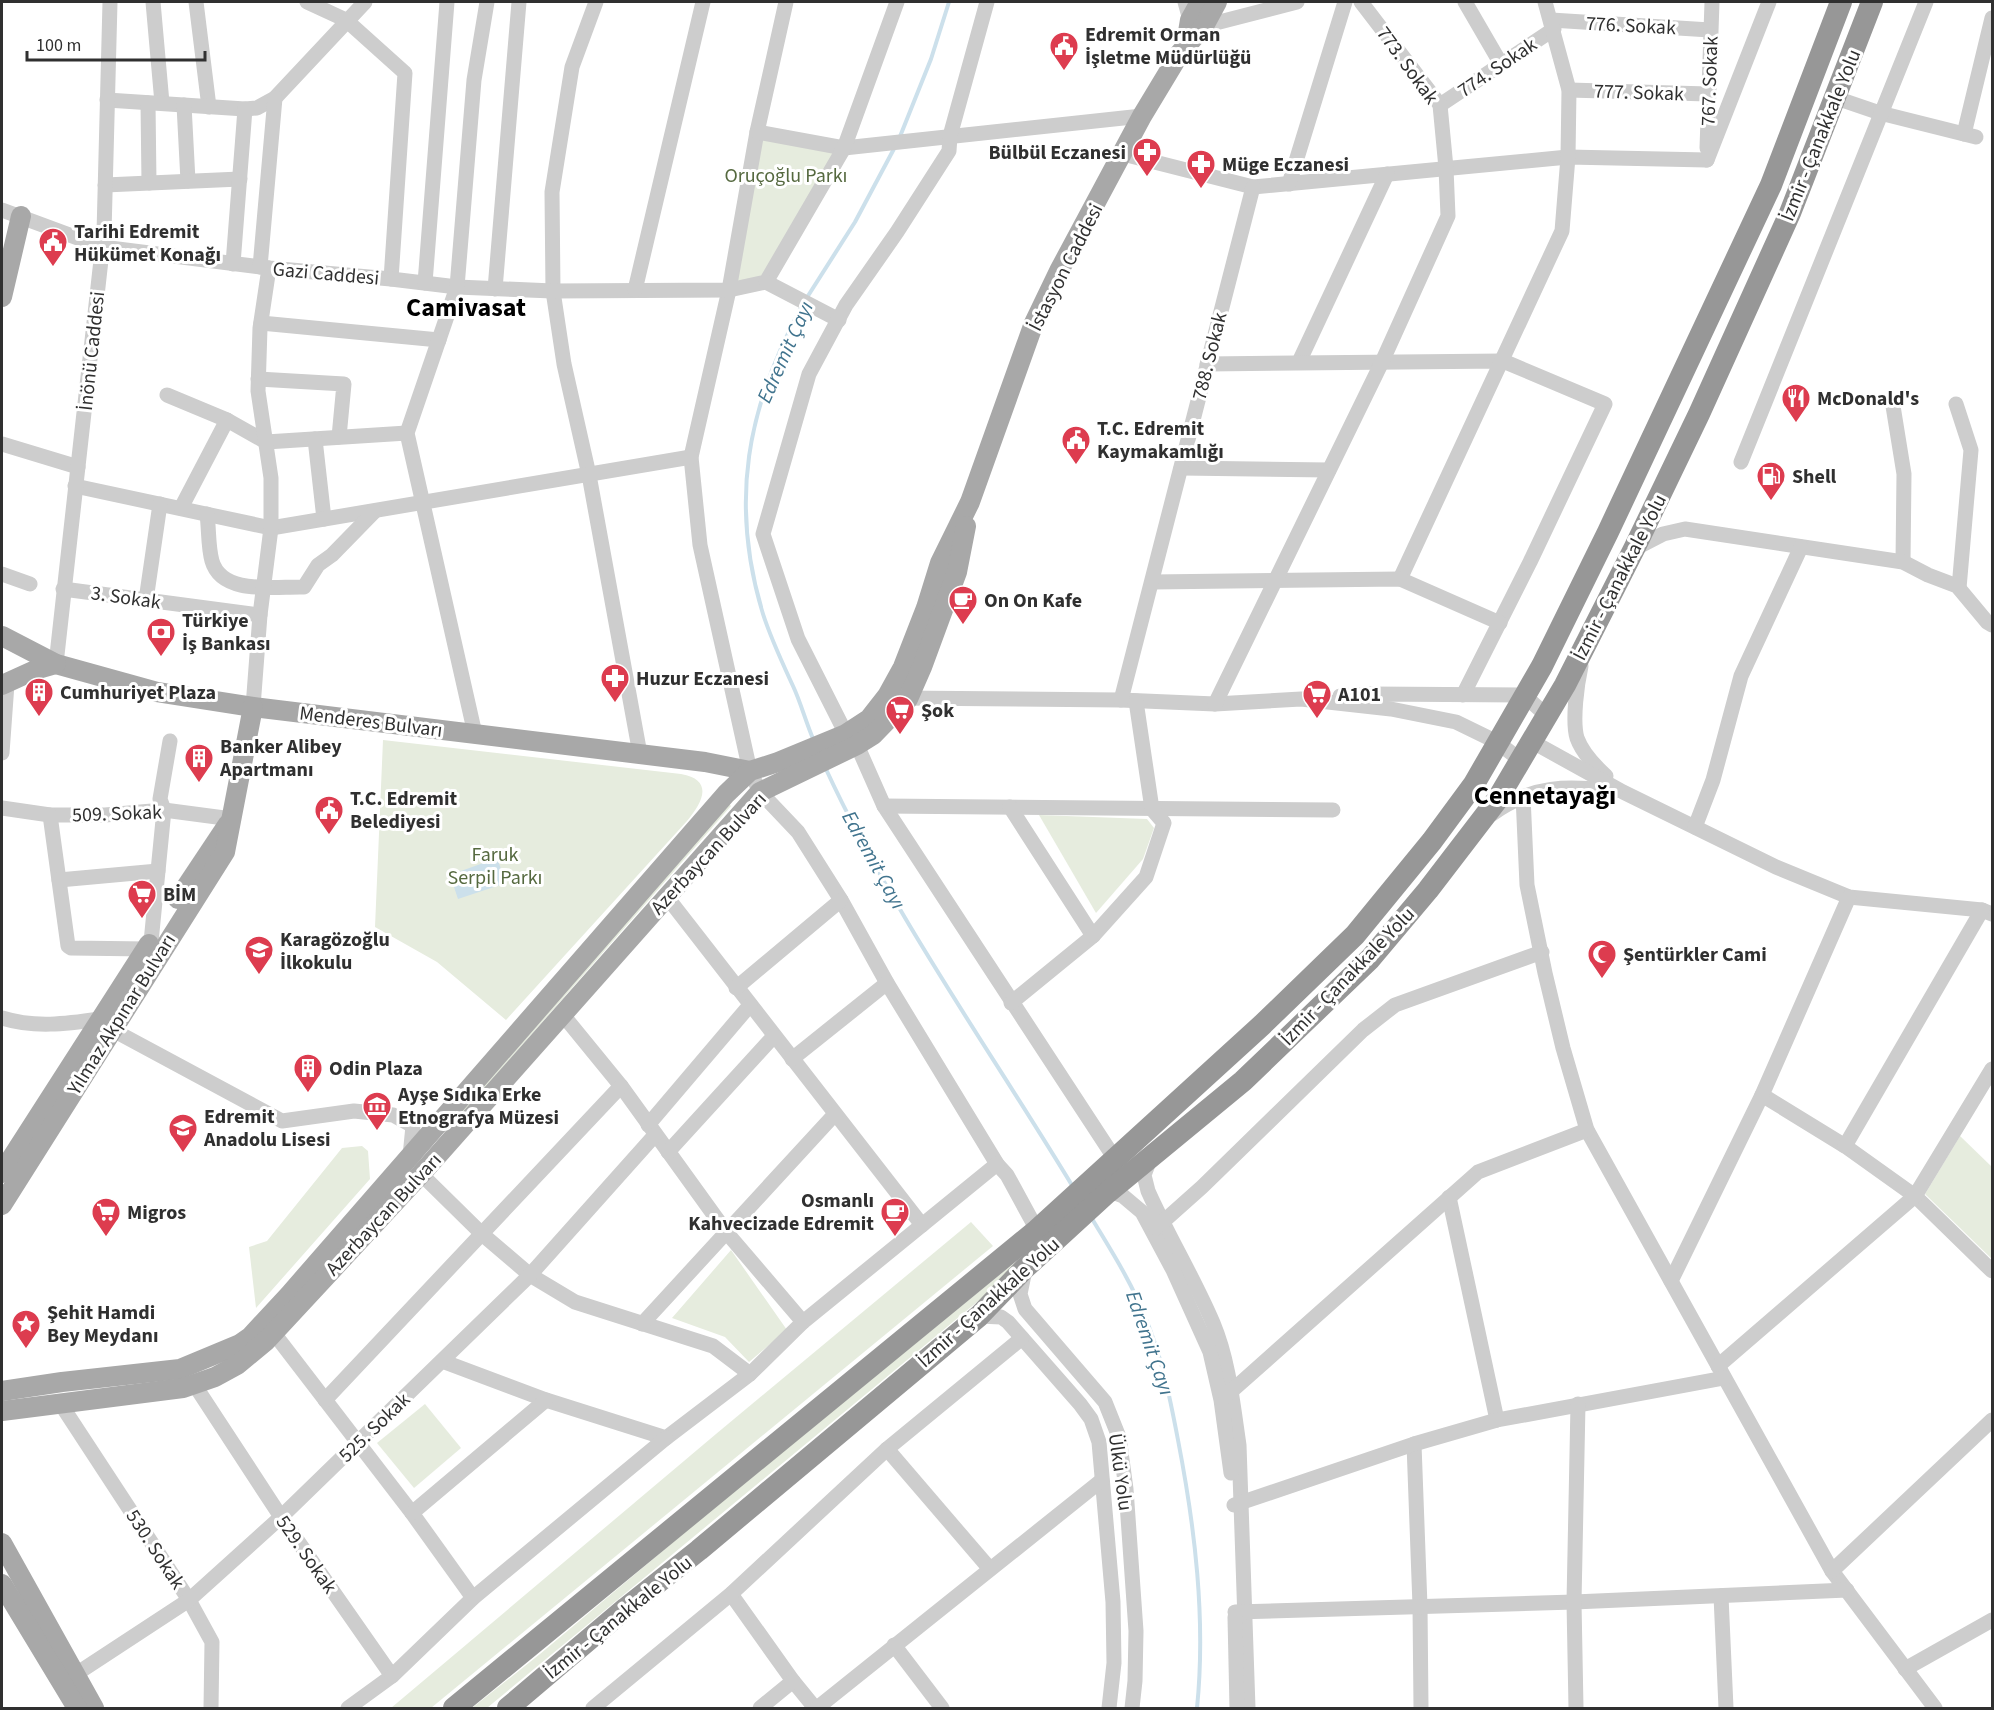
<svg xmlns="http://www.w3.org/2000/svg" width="1994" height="1710" viewBox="0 0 1994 1710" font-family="'Source Sans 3',sans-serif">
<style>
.green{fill:#e6ecde}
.water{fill:#cce0eb}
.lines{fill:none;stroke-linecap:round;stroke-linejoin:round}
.stream{stroke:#cce0eb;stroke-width:4}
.minor{stroke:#cdcdcd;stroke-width:15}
.major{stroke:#a8a8a8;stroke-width:20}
.highway{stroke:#979797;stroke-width:22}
.labels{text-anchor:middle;stroke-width:6;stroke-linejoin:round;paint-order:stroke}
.street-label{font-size:20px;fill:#303030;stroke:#fff}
.poi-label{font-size:20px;font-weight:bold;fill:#303030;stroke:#fff;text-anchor:start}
.park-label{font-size:20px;fill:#55693f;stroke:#fff}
.water-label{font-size:21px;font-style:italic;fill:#41748e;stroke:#fff}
.district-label{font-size:26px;font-weight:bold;fill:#000;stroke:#fff}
</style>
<rect width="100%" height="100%" fill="#fff"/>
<g class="green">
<path d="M 757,132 L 844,148 L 766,282 L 729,290 Z"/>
<path d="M 383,740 L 681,774 C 714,780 703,802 687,821 L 506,1020 L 437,962 L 375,927 Z"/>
<path d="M 729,804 L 731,806 L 448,1130 L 442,1133 Z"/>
<path d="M 1039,815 L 1147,819 L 1154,828 L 1143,859 L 1096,913 Z"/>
<path d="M 1960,1136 L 1992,1167 L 1992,1259 L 1925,1194 Z"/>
<path d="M 362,1146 L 368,1151 L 370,1179 L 256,1308 L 249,1247 L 267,1241 L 342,1148 Z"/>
<path d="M 971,1222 L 993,1246 L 431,1708 L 391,1708 L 716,1434 Z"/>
<path d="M 1053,1231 L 1012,1273 L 487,1708 L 472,1708 L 540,1654 L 696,1523 Z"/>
<path d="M 731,1250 L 787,1330 L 749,1362 L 725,1337 L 672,1318 Z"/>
<path d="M 425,1404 L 461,1448 L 414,1488 L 377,1443 Z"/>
</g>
<path class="water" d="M 497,858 L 506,883 L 458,899 L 450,875 Z"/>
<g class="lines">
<g class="stream">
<path d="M 899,139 L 931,59 L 949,2"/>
<path d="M 806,299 L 855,222 L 896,145"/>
<path d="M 802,306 C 747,407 729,502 763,614 C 771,639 782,662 793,686 C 801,703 806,723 814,741"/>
<path d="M 825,767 C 893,915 989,1048 1073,1187"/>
<path d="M 1091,1217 C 1110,1249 1131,1281 1145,1317 C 1162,1357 1170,1398 1178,1440 C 1195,1528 1206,1619 1197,1708"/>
</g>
<g class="minor">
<path d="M 153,2 L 162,103"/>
<path d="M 196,2 L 209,107"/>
<path d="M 307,2 L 346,20 L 405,73 L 391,279"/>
<path d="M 596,2 L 572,67 L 552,192 L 553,291 L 564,364 L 589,475 L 640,754"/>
<path d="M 786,2 L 757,132 L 729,290 L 691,457 L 700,545 L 750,771 L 760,792 L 798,832 L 841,900 L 887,983 L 997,1164 L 1007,1175 L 1037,1230"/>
<path d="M 1185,2 L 1190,20 L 1204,26 L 1297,2"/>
<path d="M 1465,2 L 1501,64"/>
<path d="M 1551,20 L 1710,30"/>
<path d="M 1569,90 L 1708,94"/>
<path d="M 1836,98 L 1880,113 L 1976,137"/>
<path d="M 107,100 L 245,109 L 257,108 L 275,98 L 365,2"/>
<path d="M 148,103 L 149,183"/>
<path d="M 184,105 L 188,181"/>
<path d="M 1440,105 L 1554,29"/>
<path d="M 757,132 L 844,148 L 1142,116"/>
<path d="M 1964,134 L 1992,18"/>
<path d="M 1707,148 L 1712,2"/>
<path d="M 1123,154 L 1253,187 L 1568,157 L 1707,160"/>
<path d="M 1707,160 L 1769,2"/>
<path d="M 1289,184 L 1345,2"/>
<path d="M 105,185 L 240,179"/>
<path d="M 2,210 L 102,247 L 269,268 L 391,279 L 457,287 L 553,291 L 729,290 L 766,282 L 844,148 L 897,2"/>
<path d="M 233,264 L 245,109"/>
<path d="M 260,267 L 275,98"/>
<path d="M 766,282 L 839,320"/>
<path d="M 425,283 L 447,2"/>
<path d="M 495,289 L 519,2"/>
<path d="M 635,290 L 703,2"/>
<path d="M 261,323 L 439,340"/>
<path d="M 1299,362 L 1387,174"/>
<path d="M 1207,364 L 1503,361 L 1605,404 L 1530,562 L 1463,695"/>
<path d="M 258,379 L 344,384 L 339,437"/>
<path d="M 167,395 L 227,420 L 266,442 L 407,433"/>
<path d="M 1956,404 L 1971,450 L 1959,588"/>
<path d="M 1893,406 L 1904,474 L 1903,562"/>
<path d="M 315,439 L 324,519"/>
<path d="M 2,444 L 78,467"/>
<path d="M 1741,462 L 1926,2"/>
<path d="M 1181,468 L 1329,470"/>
<path d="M 75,486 L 271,528 L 691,457"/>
<path d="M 181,508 L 227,420"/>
<path d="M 207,514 C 209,529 208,547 212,561 C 222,596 276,586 304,587 L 318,565 L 332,555 L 374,512"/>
<path d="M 1634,549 L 1663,534 L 1685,529 L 1903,562 L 1928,575 L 1957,586 L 1987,622 L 1992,625"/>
<path d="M 2,574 L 30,584"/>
<path d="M 1400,579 L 1562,231 L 1568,157 L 1569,90 L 1545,2"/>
<path d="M 1152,582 L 1400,579 L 1500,623"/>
<path d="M 63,589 L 260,615"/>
<path d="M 146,600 L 160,504"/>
<path d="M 56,664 L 104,233 L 110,2"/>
<path d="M 1581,666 C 1577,684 1572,721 1577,738 C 1582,752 1595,766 1606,776"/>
<path d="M 1340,696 L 1369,694 L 1524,695 L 1547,716"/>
<path d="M 899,698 L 1121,700 L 1215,704 L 1301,699 L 1391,709 L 1456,722 L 1497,742 L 1519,759"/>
<path d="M 1121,700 L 1253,187"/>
<path d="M 1215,704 L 1382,362 L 1448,216 L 1446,168 L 1440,105 L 1361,2"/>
<path d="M 253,707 L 260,615 L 271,528 L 271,478 L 258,391 L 260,328 L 269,268"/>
<path d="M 475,734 L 407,433 L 457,287 L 474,80 L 487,2"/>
<path d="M 846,734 L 798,639 L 763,534 L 809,374 L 846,305 L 897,232 L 949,151 L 950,136 L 987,2"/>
<path d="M 1531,741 L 1623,792 L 1776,867 L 1849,897 L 1982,910 L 1992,914"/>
<path d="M 857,745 L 884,806 L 1115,1159"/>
<path d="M 2,753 L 7,684"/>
<path d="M 1523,796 L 1527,885 L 1545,973 L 1563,1048 L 1587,1130 L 1832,1571 L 1935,1708"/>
<path d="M 884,806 L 1333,810"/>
<path d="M 1010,807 L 1093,936 L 1011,1003"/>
<path d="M 2,808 L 50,815 L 105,815 L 164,810 L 232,819"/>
<path d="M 1492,814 C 1535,784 1565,786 1615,791"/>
<path d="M 50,815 L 68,946 L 71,948 L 147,949"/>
<path d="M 1695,827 L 1713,780 L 1741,676 L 1801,547"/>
<path d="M 59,880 L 158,871"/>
<path d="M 667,897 L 922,1225"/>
<path d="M 1849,897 L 1762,1095 L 1845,1146 L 1915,1196 L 1992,1271"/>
<path d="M 1093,936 L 1146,877 L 1164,823 L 1152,809 L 1136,701"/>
<path d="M 151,942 L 164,810 L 160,799 L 170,741"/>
<path d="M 736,988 L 841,900"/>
<path d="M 563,1015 L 621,1086 L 727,1233 L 803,1322"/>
<path d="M 2,1018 C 34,1028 66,1024 100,1019"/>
<path d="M 111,1029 L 282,1121 L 354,1111 L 393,1115 L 413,1126 L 410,1156 L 421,1174 L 482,1234 L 530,1275 L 575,1302 L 713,1346 L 750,1374"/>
<path d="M 792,1059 L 887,983"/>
<path d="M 648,1125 L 750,1005"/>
<path d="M 1845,1146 L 1982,910"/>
<path d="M 668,1152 L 774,1036"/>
<path d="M 1150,1159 L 1144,1175 L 1148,1191 C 1168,1236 1194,1278 1213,1323 C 1229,1361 1233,1405 1239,1445 L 1248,1708"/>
<path d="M 1107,1193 L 1115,1193 L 1123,1196 L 1142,1212 L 1173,1270 L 1210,1352 L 1221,1400 L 1231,1473"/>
<path d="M 1449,1197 L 1497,1420"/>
<path d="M 1156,1228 L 1202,1187 L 1363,1030 L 1395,1005 L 1542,952"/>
<path d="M 1025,1270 L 1020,1294 L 1025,1309 L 1105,1402 L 1119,1437 L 1126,1489 L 1136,1631 L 1135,1681 L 1132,1708"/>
<path d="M 1671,1281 L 1762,1095"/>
<path d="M 979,1316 L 1001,1317 L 1008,1322 L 1080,1404 L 1091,1419 L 1099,1442 L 1113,1602 L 1114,1663 L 1109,1708"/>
<path d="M 642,1324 L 835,1114"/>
<path d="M 273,1332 L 412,1513 L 473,1598"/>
<path d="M 442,1361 L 546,1400 L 666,1438 L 750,1374 L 803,1322 L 997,1164"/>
<path d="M 1718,1366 L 1915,1196 L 1992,1069"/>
<path d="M 194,1384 L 281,1517 L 392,1676 L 348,1708"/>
<path d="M 1226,1396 L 1478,1172 L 1587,1130"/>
<path d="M 325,1400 L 621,1086"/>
<path d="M 60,1403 L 189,1600 L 212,1642 L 211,1708"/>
<path d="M 1414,1444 L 1420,1606 L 1421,1708"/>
<path d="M 887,1449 L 990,1569"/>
<path d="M 1234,1505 L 1414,1444 L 1497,1420 L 1724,1378"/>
<path d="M 412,1513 L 546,1400"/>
<path d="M 1832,1571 L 1992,1420"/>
<path d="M 731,1594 L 793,1681 L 815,1708"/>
<path d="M 1721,1596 L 1726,1708"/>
<path d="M 1235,1612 L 1574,1602 L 1847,1590"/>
<path d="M 1235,1617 L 1237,1708"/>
<path d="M 894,1645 L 942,1708"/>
<path d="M 1905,1669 L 1992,1620"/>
<path d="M 392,1676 L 473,1598 L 666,1438"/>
<path d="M 67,1680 L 189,1600 L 281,1517 L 530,1275 L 655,1135"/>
<path d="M 593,1708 L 731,1594 L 887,1449 L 1022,1338"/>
<path d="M 760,1708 L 793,1681"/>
<path d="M 817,1708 L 1102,1480"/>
<path d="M 1576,1708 L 1574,1602 L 1578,1404"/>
</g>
<g class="major">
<path d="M 1186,44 L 1190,20 L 1200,2"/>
<path d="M 2,297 L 21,216"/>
<path d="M 2,636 L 56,664 L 157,692 L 253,707 L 705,762 L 750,771"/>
<path d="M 2,685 L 35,670 L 56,664"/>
<path d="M 178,899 L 228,824"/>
<path d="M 2,1173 L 149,944"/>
<path d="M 2,1205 L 225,852 L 253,707"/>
<path d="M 2,1391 L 62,1382 L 180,1369 L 240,1344 L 250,1337 L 289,1295 L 726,794 L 750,771 L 778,762 L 846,734 L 869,719 L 887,696 L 903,667 L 926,608 L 940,563 L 970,502 L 1034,323 L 1059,271 L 1142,116 L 1180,53 L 1204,26 L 1217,2"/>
<path d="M 2,1411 L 183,1388 L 215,1377 L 237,1365 L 266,1341 L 421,1174 L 760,792 L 857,745 L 873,735 L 908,699 L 922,667 L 957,572 L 966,526"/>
<path d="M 2,1543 L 94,1708"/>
<path d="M 2,1584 L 77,1708"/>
</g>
<g class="highway">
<path d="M 454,1708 L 1037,1230 L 1262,1025 L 1355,935 L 1432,841 L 1474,784 L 1542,666 L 1608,532 L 1771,185 L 1841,2"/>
<path d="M 508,1708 L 626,1608 L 699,1550 L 979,1316 L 1025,1268 L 1107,1193 L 1243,1081 L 1370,959 L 1428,890 L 1497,800 L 1565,685 L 1634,549 L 1699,414 L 1790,213 L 1872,2"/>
</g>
</g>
<defs>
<g id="civic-pin" transform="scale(1.5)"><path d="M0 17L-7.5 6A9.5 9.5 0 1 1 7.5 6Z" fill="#dd3c4f" stroke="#fff"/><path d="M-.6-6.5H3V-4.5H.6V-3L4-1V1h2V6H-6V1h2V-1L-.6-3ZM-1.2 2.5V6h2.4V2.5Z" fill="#fff"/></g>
<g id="pharmacy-pin" transform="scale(1.5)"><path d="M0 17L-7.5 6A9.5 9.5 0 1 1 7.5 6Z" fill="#dd3c4f" stroke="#fff"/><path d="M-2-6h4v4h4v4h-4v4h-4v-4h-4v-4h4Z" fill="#fff"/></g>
<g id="restaurant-pin" transform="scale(1.5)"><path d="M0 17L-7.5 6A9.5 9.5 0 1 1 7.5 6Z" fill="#dd3c4f" stroke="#fff"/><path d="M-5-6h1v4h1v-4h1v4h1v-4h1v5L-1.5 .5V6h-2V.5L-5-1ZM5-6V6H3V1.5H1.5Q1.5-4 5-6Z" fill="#fff"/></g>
<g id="fuel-pin" transform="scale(1.5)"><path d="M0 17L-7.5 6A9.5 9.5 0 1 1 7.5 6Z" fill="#dd3c4f" stroke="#fff"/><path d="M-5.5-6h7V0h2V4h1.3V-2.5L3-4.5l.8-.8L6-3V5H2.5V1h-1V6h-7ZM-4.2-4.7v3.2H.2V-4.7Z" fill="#fff"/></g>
<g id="cafe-pin" transform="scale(1.5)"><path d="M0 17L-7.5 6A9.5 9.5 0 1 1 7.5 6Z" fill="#dd3c4f" stroke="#fff"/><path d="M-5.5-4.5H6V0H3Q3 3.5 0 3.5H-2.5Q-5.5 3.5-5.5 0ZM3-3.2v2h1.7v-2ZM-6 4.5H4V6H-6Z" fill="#fff"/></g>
<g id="bank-pin" transform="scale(1.5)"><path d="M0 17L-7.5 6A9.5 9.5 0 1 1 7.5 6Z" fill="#dd3c4f" stroke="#fff"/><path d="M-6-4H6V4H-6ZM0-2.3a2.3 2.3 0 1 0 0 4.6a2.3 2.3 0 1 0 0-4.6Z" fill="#fff"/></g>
<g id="building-pin" transform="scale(1.5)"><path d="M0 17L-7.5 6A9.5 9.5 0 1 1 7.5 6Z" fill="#dd3c4f" stroke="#fff"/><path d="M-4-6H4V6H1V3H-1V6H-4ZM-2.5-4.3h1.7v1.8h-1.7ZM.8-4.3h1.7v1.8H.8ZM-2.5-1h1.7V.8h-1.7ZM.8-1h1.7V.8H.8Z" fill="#fff"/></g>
<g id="supermarket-pin" transform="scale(1.5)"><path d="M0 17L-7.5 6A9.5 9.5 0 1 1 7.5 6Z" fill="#dd3c4f" stroke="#fff"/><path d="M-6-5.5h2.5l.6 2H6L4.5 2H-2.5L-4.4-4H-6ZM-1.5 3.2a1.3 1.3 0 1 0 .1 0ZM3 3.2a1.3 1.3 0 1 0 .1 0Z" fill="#fff"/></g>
<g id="school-pin" transform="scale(1.5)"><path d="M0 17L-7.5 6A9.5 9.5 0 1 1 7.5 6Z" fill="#dd3c4f" stroke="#fff"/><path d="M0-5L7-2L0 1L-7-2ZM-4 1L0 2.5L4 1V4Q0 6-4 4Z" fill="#fff"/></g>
<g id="mosque-pin" transform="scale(1.5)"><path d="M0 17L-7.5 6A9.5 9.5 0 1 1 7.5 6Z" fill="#dd3c4f" stroke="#fff"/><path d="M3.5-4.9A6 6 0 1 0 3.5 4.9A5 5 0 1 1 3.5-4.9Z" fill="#fff"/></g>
<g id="museum-pin" transform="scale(1.5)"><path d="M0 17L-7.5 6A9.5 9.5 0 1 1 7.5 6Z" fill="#dd3c4f" stroke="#fff"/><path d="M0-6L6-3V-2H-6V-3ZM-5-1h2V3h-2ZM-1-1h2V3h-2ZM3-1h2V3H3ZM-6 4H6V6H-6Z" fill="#fff"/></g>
<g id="sight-pin" transform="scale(1.5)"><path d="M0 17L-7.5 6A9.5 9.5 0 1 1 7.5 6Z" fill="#dd3c4f" stroke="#fff"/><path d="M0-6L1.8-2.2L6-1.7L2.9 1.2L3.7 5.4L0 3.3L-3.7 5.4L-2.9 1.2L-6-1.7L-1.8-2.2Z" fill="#fff"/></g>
</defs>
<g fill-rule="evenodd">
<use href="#civic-pin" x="1064" y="46"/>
<use href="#pharmacy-pin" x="1147" y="152"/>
<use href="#pharmacy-pin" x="1201" y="164"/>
<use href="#civic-pin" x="53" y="242"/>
<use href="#restaurant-pin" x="1796" y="398"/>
<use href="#civic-pin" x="1076" y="440"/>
<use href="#fuel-pin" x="1771" y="476"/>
<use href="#cafe-pin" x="963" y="600"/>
<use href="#bank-pin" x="161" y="632"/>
<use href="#pharmacy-pin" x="615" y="678"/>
<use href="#building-pin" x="39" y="692"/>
<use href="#supermarket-pin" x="1317" y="694"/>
<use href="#supermarket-pin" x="900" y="710"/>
<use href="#building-pin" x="199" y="758"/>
<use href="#civic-pin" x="329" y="810"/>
<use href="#supermarket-pin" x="142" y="894"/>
<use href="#school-pin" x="259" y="950"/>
<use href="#mosque-pin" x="1602" y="954"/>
<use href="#building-pin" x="308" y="1068"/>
<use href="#museum-pin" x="377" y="1106"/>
<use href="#school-pin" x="183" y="1128"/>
<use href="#supermarket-pin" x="106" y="1212"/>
<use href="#cafe-pin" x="895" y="1212"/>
<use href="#sight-pin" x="26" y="1324"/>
</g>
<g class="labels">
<g class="street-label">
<text transform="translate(1631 25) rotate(3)" y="7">776. Sokak</text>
<text transform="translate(1408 65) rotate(54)" y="7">773. Sokak</text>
<text transform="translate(1497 67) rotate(-34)" y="7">774. Sokak</text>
<text transform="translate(1709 81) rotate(-88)" y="7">767. Sokak</text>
<text transform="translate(1639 92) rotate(2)" y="7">777. Sokak</text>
<text transform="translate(1820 135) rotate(-68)" y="7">İzmir - Çanakkale Yolu</text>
<text transform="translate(1065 267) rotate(-63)" y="7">İstasyon Caddesi</text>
<text transform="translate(326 273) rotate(5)" y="7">Gazi Caddesi</text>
<text transform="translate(91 351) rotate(-84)" y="7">İnönü Caddesi</text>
<text transform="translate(1209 356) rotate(-76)" y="7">788. Sokak</text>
<text transform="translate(1619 577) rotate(-63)" y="7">İzmir - Çanakkale Yolu</text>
<text transform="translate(126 597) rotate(8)" y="7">3. Sokak</text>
<text transform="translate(371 721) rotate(7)" y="7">Menderes Bulvarı</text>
<text transform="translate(117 813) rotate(-2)" y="7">509. Sokak</text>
<text transform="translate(708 853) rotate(-47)" y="7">Azerbaycan Bulvarı</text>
<text transform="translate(1347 976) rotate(-46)" y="7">İzmir - Çanakkale Yolu</text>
<text transform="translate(121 1014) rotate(-58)" y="7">Yılmaz Akpınar Bulvarı</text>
<text transform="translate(383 1214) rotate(-47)" y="7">Azerbaycan Bulvarı</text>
<text transform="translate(988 1302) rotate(-42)" y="7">İzmir - Çanakkale Yolu</text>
<text transform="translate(374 1427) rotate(-44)" y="7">525. Sokak</text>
<text transform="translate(1121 1472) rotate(82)" y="7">Ülkü Yolu</text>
<text transform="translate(156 1549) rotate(57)" y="7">530. Sokak</text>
<text transform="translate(307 1554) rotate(55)" y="7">529. Sokak</text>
<text transform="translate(618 1617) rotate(-39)" y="7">İzmir - Çanakkale Yolu</text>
</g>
<g class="poi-label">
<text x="1085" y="41">Edremit Orman<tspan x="1085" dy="23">İşletme Müdürlüğü</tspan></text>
<text x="1126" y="159" text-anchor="end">Bülbül Eczanesi</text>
<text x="1222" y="171">Müge Eczanesi</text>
<text x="74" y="238">Tarihi Edremit<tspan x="74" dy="23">Hükümet Konağı</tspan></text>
<text x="1817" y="405">McDonald's</text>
<text x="1097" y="435">T.C. Edremit<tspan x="1097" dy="23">Kaymakamlığı</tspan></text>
<text x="1792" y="483">Shell</text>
<text x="984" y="607">On On Kafe</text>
<text x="182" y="627">Türkiye<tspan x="182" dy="23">İş Bankası</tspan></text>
<text x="636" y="685">Huzur Eczanesi</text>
<text x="60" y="699">Cumhuriyet Plaza</text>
<text x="1338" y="701">A101</text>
<text x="921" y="717">Şok</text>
<text x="220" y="753">Banker Alibey<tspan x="220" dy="23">Apartmanı</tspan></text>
<text x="350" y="805">T.C. Edremit<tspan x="350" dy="23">Belediyesi</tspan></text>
<text x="163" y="901">BİM</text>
<text x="280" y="946">Karagözoğlu<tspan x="280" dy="23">İlkokulu</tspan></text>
<text x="1623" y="961">Şentürkler Cami</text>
<text x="329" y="1075">Odin Plaza</text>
<text x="398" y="1101">Ayşe Sıdıka Erke<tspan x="398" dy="23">Etnografya Müzesi</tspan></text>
<text x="204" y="1123">Edremit<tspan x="204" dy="23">Anadolu Lisesi</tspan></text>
<text x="874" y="1207" text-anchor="end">Osmanlı<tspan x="874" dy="23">Kahvecizade Edremit</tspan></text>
<text x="127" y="1219">Migros</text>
<text x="47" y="1319">Şehit Hamdi<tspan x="47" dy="23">Bey Meydanı</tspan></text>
</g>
<g class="park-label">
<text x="786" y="182">Oruçoğlu Parkı</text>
<text x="495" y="861">Faruk<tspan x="495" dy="23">Serpil Parkı</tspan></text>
</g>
<g class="water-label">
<text transform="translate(785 352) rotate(-66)" y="7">Edremit Çayı</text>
<text transform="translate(874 860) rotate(61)" y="7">Edremit Çayı</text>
<text transform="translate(1150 1343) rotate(71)" y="7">Edremit Çayı</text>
</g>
<g class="district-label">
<text x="466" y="316">Camivasat</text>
<text x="1545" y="804">Cennetayağı</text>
</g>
</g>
<rect width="1994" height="1710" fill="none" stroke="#303030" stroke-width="6"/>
<path d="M27 51v9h178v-9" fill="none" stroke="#303030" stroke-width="3"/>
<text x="36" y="51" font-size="18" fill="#303030" stroke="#ffffff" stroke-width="4.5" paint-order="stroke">100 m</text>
</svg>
